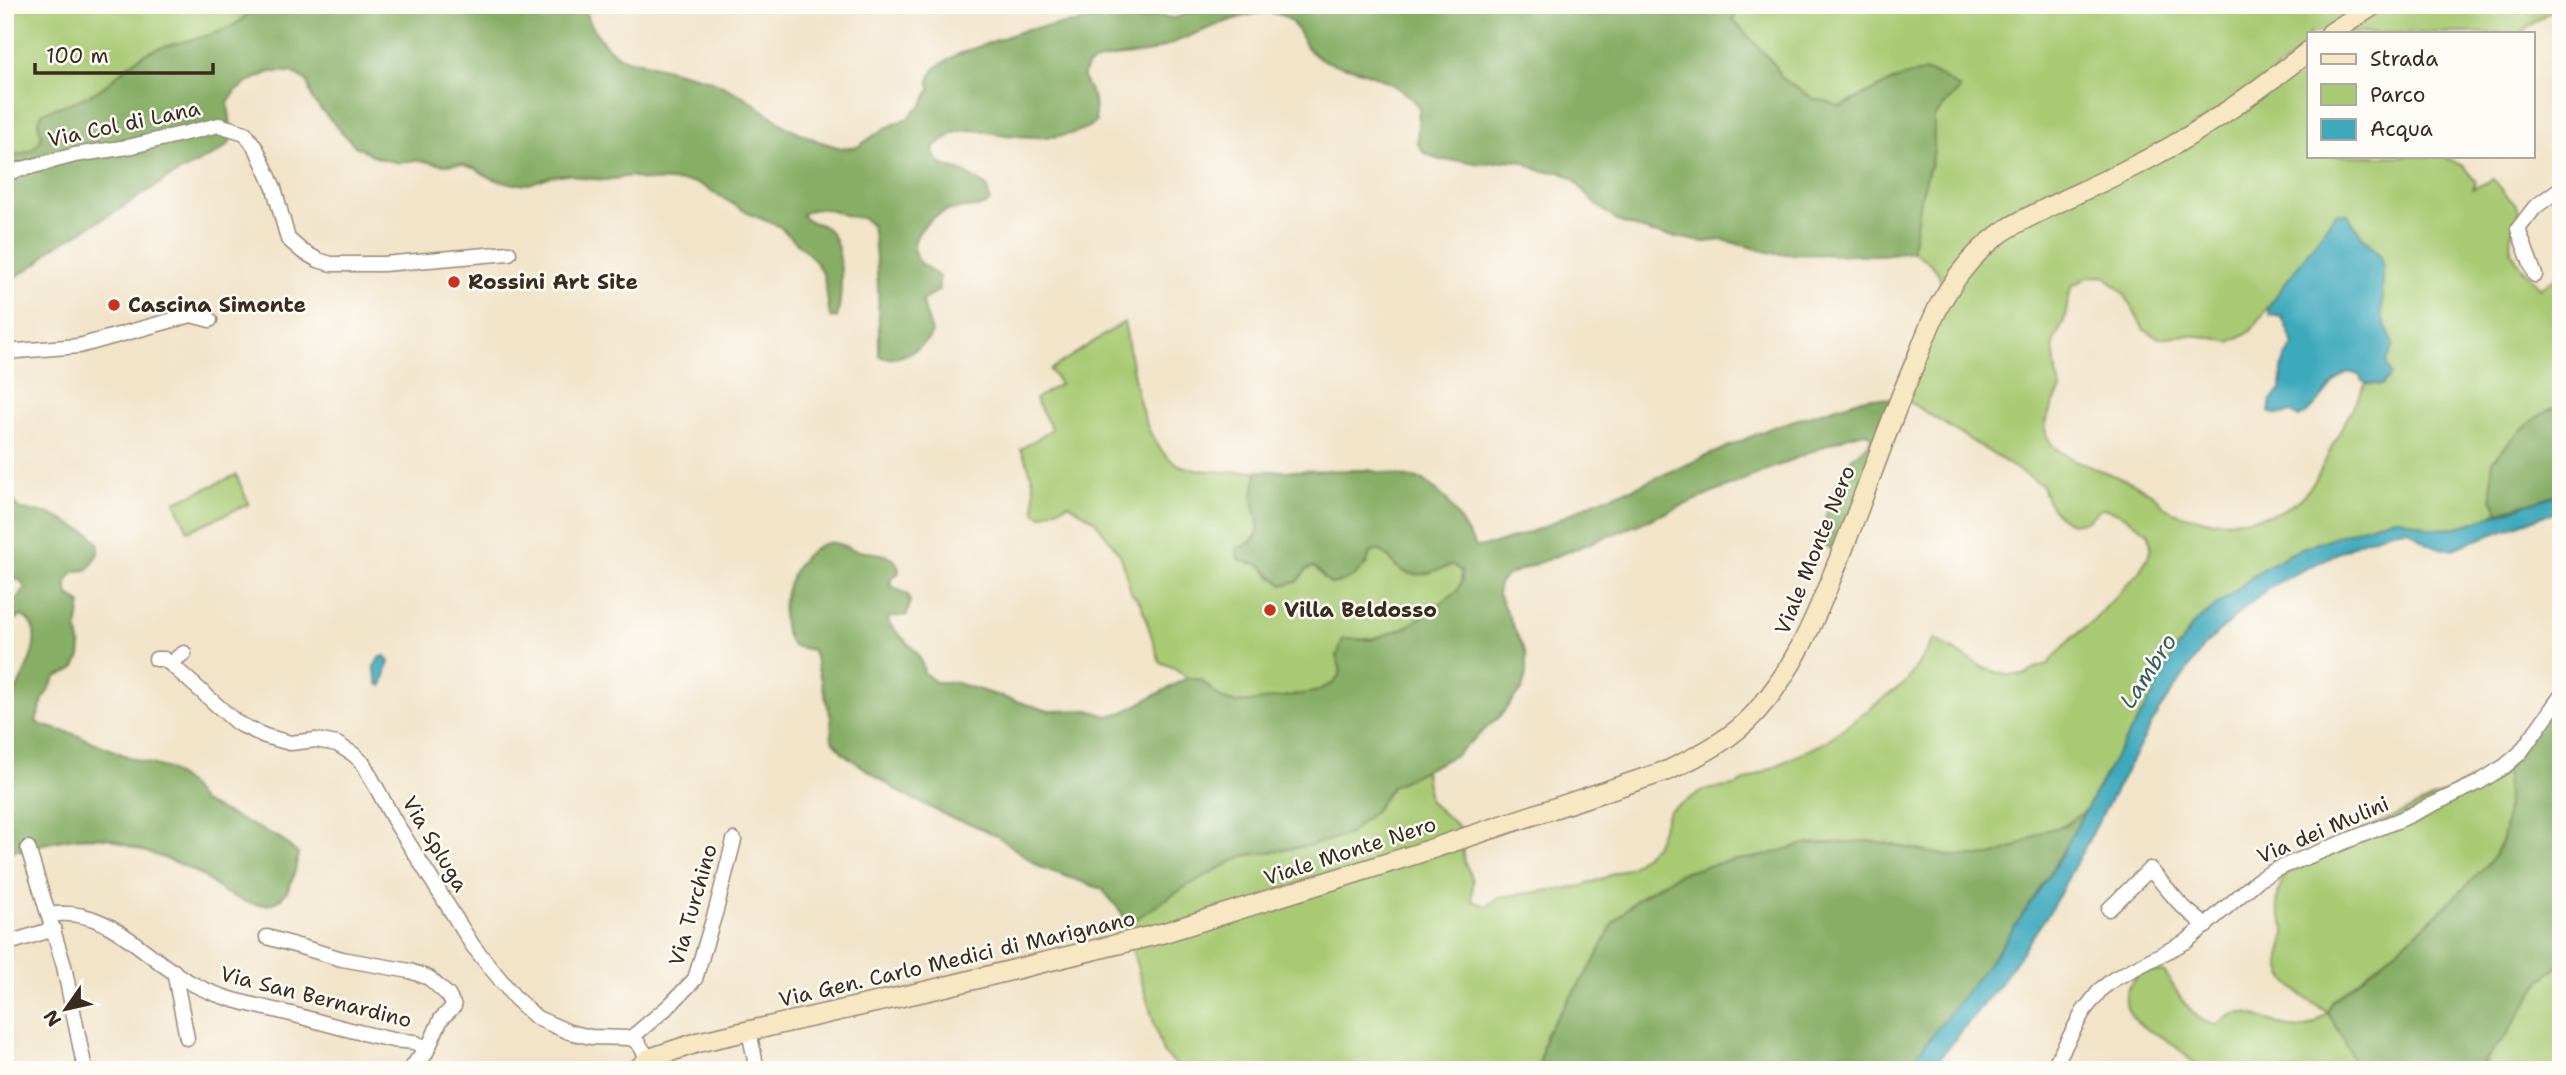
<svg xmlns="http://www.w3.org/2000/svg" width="2566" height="1075" viewBox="0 0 2566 1075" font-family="'Shantell Sans',sans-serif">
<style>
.green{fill:#a8ca73;stroke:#727a48;stroke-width:2;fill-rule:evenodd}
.forest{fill:#86ae65;stroke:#606c42;stroke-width:2}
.water{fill:#3ca9bc;stroke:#3c6a6d;stroke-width:2}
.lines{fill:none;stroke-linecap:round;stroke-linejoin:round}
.street-casing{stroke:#968774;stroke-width:17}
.secondary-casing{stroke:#968774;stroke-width:22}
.street{stroke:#fff;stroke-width:14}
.secondary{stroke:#f7e8c3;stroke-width:19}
.poi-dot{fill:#c8321e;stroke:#fdfcf7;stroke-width:2.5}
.labels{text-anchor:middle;stroke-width:5;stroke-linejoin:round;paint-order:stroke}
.street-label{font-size:21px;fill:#3b2a1e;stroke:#fdfcf7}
.poi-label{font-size:21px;font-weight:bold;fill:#3b2a1e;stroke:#fdfcf7;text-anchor:start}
.water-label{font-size:23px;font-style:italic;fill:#3b5d5d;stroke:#fdfcf7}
</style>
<rect width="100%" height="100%" fill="#fdfcf7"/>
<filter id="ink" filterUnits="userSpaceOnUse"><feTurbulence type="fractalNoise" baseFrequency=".0143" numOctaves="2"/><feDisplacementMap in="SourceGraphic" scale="14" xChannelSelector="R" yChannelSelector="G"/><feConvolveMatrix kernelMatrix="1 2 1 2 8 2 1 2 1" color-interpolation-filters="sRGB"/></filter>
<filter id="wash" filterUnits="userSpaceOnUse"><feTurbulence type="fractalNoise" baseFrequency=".00686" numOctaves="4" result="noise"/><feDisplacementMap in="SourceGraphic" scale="28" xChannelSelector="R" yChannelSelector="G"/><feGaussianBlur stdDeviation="1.57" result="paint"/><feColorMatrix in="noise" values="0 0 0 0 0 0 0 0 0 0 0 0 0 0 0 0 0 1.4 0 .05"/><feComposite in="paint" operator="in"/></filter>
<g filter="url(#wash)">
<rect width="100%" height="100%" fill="#f1e4c9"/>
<g class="green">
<path d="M 5,5 L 253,5 C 238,39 179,38 149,52 C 130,61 118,76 102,88 C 85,100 61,105 42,113 L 38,123 L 42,137 C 35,153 22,156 5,154 Z"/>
<path d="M 1750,5 L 2366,5 L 2323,33 L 2309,33 L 2309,44 L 2265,79 L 2170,141 L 2114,168 L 2118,172 C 2187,141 2249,97 2309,51 L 2309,156 L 2443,156 L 2463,166 L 2476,182 L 2473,189 L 2493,179 L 2516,206 L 2520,217 C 2497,250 2519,263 2540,288 L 2561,274 L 2561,405 C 2531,416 2513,438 2492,461 L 2492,498 L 2499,512 C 2477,521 2454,532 2429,528 C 2416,526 2405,518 2391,518 L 2302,548 L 2262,569 L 2193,625 L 2172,656 L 2152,697 L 2085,811 L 2064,826 L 2044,831 L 2014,848 L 1991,856 L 1948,856 L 1873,841 L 1805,844 L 1759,857 L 1704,867 L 1679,874 L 1658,885 L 1636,900 L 1614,922 L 1593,964 L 1546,1033 L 1538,1070 L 1183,1070 L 1163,1053 L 1125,926 L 1188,885 L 1243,856 L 1313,845 L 1349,834 L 1376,809 L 1392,786 L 1425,770 L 1429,801 L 1460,828 L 1464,861 L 1473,880 L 1472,901 L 1487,906 L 1500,897 L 1583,886 L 1631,867 L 1655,846 L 1669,811 L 1704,790 L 1735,786 L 1825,742 L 1907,681 L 1934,639 L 1986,669 L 2007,675 L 2026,675 L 2036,668 L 2048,664 L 2068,642 L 2094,620 L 2139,572 L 2149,555 L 2151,546 L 2149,534 C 2137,524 2120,511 2105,509 C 2097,508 2094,516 2087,520 C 2065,533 2046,504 2042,485 L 1895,393 L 1941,285 C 1942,269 1925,259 1912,251 L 1920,200 L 1934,152 L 1934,117 L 1960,89 C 1951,84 1941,75 1931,73 C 1904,68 1864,97 1840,107 L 1829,102 L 1814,99 L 1782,78 L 1775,65 L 1733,20 L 1736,14 ZM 2336,213 L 2347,214 L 2362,236 L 2379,254 L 2383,268 L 2382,318 L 2394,344 L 2386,363 L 2391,375 L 2382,385 L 2366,383 C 2356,401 2346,420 2336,439 C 2322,465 2316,491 2288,507 C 2267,520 2218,524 2194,518 C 2186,516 2176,514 2169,510 C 2163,507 2159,500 2154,495 C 2148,491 2141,488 2135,484 C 2113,472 2052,461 2046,433 C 2043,419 2056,400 2061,388 L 2056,374 L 2053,343 L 2064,321 L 2071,287 L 2088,277 L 2105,276 L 2125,295 L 2144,330 L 2159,338 L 2186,335 L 2209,337 L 2230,342 L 2251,331 Z"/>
<path d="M 2374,5 L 2554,5 L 2555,7 L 2520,33 L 2331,33 Z"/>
<path d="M 1124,322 C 1134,364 1137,456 1188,468 C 1207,472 1239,472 1258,471 C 1256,479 1253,486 1254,494 C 1257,516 1268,528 1246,545 L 1249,564 C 1261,562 1265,569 1272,578 L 1297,582 L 1307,569 L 1313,567 L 1319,570 L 1324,579 L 1366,565 L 1370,553 L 1379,550 L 1387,554 L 1396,567 L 1440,569 L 1453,565 L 1461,571 C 1462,578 1462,585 1457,591 C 1451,600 1439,606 1431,611 C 1407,627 1385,641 1355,639 L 1337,656 L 1341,672 L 1334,683 L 1315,692 L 1271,700 L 1236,703 L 1221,698 L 1201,680 L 1187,678 L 1175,668 L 1160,662 L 1141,604 L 1131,592 L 1121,556 L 1094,520 L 1068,504 L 1041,516 L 1035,512 C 1035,483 1033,475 1021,449 L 1052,429 L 1035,399 L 1060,384 L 1050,370 Z"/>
<path d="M 236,475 L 249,504 L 188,531 L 175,502 Z"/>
<path d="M 2505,766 C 2508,793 2510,832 2494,856 C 2487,866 2476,875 2468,884 C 2427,927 2380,963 2333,1001 L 2327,1012 C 2339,1030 2351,1048 2354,1070 L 2201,1070 C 2190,1060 2179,1048 2167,1040 C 2159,1035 2150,1032 2142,1026 C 2119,1009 2121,987 2144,971 L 2164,972 C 2178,991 2190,1021 2216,1025 C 2221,1021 2228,1016 2235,1014 C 2268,1007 2294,1051 2327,1012 C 2308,1000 2277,983 2280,957 C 2281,948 2286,941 2285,931 C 2285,923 2280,918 2278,911 C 2274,895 2284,878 2289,864 Z"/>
<path d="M 2561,965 L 2561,1070 L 2476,1070 L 2484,1063 L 2542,979 Z"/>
</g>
<g class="forest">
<path d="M 253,5 L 583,5 C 591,29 610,61 637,61 L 710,80 L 745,97 L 785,126 L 818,141 L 841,148 L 857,147 L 884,129 L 908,118 L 922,105 L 930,90 L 929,80 L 935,68 L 956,55 L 1027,29 L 1088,21 L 1120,12 L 1134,20 L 1142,20 L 1157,15 L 1174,18 L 1217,5 L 1750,5 L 1736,14 L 1733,20 L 1775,65 L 1782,78 L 1814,99 L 1829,102 L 1840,107 C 1864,98 1905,68 1932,73 C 1942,75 1952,84 1960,89 L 1934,117 L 1934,151 L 1920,200 L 1912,251 L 1881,255 L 1776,254 L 1723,240 L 1704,242 L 1653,233 L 1617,221 L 1591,200 L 1574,179 L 1561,172 L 1541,171 L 1523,162 L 1510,160 L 1480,164 L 1465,161 L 1440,160 L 1424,153 L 1417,143 L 1419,107 C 1402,86 1377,75 1351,68 C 1337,65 1327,63 1316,56 C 1297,43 1301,16 1272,13 C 1244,9 1179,42 1150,52 C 1136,56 1090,56 1085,70 C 1080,82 1092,90 1094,100 C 1095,107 1094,115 1096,122 C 1071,141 1036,138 1006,135 C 989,133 973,127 957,132 C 949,135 941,142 934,147 L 933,154 L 941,164 L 964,172 L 987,187 L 990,201 L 984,206 C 969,208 953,207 940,214 C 924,221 907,242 917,259 C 922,266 932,270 939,277 L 939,290 L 922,301 L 932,333 C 925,348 895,364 879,356 C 879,312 879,269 872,225 L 863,218 C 835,218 828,200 802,214 C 807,225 816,221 825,227 C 846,241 842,296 837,318 L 830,317 L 824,276 L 814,259 L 779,226 L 750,214 L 701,185 L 692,182 L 642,180 L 631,176 L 606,180 L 583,178 L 569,174 L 551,176 L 529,184 L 514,184 L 490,178 L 476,169 L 460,164 L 444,165 L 417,160 L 399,163 L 378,158 L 355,146 L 313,101 L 307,81 L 292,72 L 270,72 L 250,81 L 236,91 L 228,103 L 232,136 L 229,144 L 219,152 L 168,178 L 120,209 L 51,249 L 39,262 L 12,279 L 5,273 L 5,154 C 22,156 35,153 42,137 L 38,123 L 42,113 C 61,105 85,100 102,88 C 118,76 130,61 149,52 C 179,38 238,39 253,5 Z"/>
<path d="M 1869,397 L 1898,400 L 1835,551 L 1823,544 L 1820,539 C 1826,515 1835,476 1852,458 C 1857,452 1864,448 1869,444 L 1871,436 L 1865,432 L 1846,437 L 1639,524 L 1510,574 C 1501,579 1497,583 1498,594 L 1526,654 L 1526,675 L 1522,689 L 1500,716 L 1456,755 L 1392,786 L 1376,809 L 1349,834 L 1313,845 L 1243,856 L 1188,885 L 1125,926 L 1122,913 L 1102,889 L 1040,867 L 997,836 L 969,823 L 953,819 L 899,792 L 844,754 L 832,740 L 831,718 L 813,650 L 793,646 C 771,619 788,561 819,546 C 835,538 841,546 855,550 C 870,555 898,549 899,572 L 891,580 L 890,585 L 908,595 L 910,602 L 907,615 L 890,617 L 888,622 C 902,641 922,649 924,673 L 936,682 L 953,682 L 1049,711 L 1089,710 L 1107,716 L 1124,712 L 1187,678 L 1201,680 L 1221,698 L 1236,703 L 1250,702 L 1315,692 L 1334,683 L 1341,672 L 1337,656 L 1343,639 L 1370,640 L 1407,627 L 1457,591 L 1462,580 L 1461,571 L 1453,565 C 1433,571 1413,583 1395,565 C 1389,559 1387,554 1379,550 L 1370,553 C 1364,573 1351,581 1331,584 C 1324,579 1321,571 1313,567 L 1307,569 L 1297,582 L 1283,585 C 1274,579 1268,569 1260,565 C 1255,562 1249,564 1242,561 L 1237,556 L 1237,548 C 1266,540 1259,527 1254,505 C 1252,493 1255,482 1258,471 L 1367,470 L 1424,480 L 1447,500 L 1476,547 L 1492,545 L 1544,527 L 1596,501 L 1631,489 L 1773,427 Z"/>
<path d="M 2561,405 L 2561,493 L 2499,512 L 2492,498 L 2492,461 C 2513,438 2531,416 2561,405 Z"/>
<path d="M 5,478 L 10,495 L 20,510 L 48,513 L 89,533 L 98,542 L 99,551 L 90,567 L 86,570 L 75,571 L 67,581 L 67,593 L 81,604 L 77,629 L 81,647 L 80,657 L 74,669 L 56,677 L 44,697 L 36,721 L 41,725 L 74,734 L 131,758 L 168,769 L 187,783 L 202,802 L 280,838 L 298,854 C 291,908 268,917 222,891 C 213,885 206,877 196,872 C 176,861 153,854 131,847 C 123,844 114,839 106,838 C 74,834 36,846 5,853 L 5,732 C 8,723 6,713 9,705 C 18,683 53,632 22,616 L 5,624 L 5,603 L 20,596 L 25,587 L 19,579 L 5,584 L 5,560 L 13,550 L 12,539 L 5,530 Z"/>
<path d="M 2561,696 L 2561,965 L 2542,979 L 2506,1036 L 2476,1070 L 2354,1070 C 2351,1048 2339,1030 2327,1012 L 2333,1001 C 2380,963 2427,927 2468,884 C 2476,875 2487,866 2494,856 C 2510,832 2508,793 2505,766 Z"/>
<path d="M 2085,811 C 2036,904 1972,989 1905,1070 L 1538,1070 L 1546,1033 L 1593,964 L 1614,922 L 1636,900 L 1679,874 L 1723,862 L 1759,857 L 1805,844 L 1873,841 L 1948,856 L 1991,856 L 2014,848 L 2044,831 L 2064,826 Z"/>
</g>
<g class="water">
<path d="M 2336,213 L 2347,214 L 2362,236 L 2379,254 L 2383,268 L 2382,318 L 2394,344 L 2386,363 L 2391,375 L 2382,385 L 2366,383 L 2359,375 L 2348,372 C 2327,383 2321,407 2299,418 L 2290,412 L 2278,415 L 2269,412 L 2271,400 L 2281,390 L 2282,369 L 2285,358 L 2294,345 L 2282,317 L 2270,315 L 2268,307 Z"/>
<path d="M 2561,493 L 2561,512 L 2542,516 L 2452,549 C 2431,550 2424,539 2407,529 L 2391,531 L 2360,542 L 2277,583 L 2248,605 L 2204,646 L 2157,714 L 2050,911 L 2002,981 L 1930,1070 L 1905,1070 L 1998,951 L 2053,870 L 2116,755 L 2152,697 L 2172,656 L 2193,625 L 2262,569 L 2302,548 L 2392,518 L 2401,518 L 2430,528 L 2446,529 L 2465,525 Z"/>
<path d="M 385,656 L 389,662 L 382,686 L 378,684 L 374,667 L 379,658 Z"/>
</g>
</g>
<g filter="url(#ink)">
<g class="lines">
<g class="street-casing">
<g id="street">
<path d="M 5,170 L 11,172 L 75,155 L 128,147 L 219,125 L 245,133 L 257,150 L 274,188 L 288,239 L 302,251 L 318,260 L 331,264 L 383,264 L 509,253"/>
<path d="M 2535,275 L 2518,229 L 2535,207 L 2561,188"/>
<path d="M 5,352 L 79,346 L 191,315 L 210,320"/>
<path d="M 184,653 L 177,658 L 173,666 L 237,723 L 265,736 L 290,743 L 316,740 L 337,744 L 353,754 L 363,763 L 394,820 L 473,946 L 516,999 L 537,1018 L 569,1032 L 591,1037 L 631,1038 L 638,1043 L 645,1053 L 649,1068"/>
<path d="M 156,659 L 164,659 L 173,666"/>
<path d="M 28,848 L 64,966 L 85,1070"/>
<path d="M 2109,909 L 2150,869 L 2181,905 L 2206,926"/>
<path d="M 49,915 C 106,905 140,953 184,979 C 219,1000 256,1005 295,1015 C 327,1024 360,1033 393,1040 L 414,1042 L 426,1048 L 410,1070"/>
<path d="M 267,937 L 342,959 L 410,971 L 429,978 L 448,995 L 454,1006 L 441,1019 L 425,1055"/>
<path d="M 5,944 L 54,929"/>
<path d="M 174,971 L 187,1038"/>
<path d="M 749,1031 L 757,1070"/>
<path d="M 631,1038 L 670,1005 L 695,979 L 716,910 L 734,840"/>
<path d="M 2052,1070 L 2083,1012 L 2101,989 L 2114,979 L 2187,941 L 2258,880 L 2277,869 L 2404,818 L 2478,783 L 2505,766 L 2520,753 L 2561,696"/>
</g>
</g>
<g class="secondary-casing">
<g id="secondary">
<path d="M 2331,33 L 2374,5"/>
<path d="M 637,1070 L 648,1059 L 699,1042 L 931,990 L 1163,933 L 1413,855 L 1669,770 C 1701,755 1733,738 1756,712 C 1792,672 1813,624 1833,574 C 1862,504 1885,432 1915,363 C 1923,343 1930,323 1940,304 C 1954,279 1973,254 1997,236 C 2011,225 2027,218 2043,210 C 2079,192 2116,176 2152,157 C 2208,128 2259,89 2309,51"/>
</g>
</g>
<use href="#street" class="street"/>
<use href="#secondary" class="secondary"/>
</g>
</g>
<g class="poi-dot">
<circle cx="454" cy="282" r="7"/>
<circle cx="114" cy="305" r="7"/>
<circle cx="1270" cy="610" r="7"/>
</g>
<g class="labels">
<g class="street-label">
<text transform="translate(124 124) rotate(-12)" y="7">Via Col di Lana</text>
<text transform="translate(1815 550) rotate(-68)" y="7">Viale Monte Nero</text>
<text transform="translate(2323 830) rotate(-23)" y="7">Via dei Mulini</text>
<text transform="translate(435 844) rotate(59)" y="7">Via Spluga</text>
<text transform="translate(1350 851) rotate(-18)" y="7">Viale Monte Nero</text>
<text transform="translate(693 905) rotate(-74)" y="7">Via Turchino</text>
<text transform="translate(957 959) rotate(-13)" y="7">Via Gen. Carlo Medici di Marignano</text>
<text transform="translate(316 997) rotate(14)" y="7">Via San Bernardino</text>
</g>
<g class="poi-label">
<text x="468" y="289">Rossini Art Site</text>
<text x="128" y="312">Cascina Simonte</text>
<text x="1284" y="617">Villa Beldosso</text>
</g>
<g class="water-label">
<text transform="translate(2148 671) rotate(-57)" y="8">Lambro</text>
</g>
</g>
<rect width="2566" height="1075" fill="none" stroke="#fdfcf7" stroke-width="28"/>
<rect x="2307" y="32" width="228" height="126" fill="#fdfcf7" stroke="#afa8a0" stroke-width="2"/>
<rect x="2321" y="54" width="35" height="10" fill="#f7e8c3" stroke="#afa8a0" stroke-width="2"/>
<text x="2370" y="66" font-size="21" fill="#3b2a1e">Strada</text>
<rect x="2321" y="84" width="35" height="21" fill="#a8ca73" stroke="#afa8a0" stroke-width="2"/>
<text x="2370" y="102" font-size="21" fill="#3b2a1e">Parco</text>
<rect x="2321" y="119" width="35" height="21" fill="#3ca9bc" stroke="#afa8a0" stroke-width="2"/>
<text x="2370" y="136" font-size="21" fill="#3b2a1e">Acqua</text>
<g transform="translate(66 1009) rotate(236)" stroke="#fdfcf7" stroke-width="5" paint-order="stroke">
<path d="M0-5L12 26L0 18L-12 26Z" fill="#3b2a1e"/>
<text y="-10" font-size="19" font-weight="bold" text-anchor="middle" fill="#3b2a1e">N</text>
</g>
<path d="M35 63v10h178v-10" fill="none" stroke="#3b2a1e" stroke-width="3.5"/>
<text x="46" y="63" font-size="21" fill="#3b2a1e" stroke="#fdfcf7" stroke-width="5" paint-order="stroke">100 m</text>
</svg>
